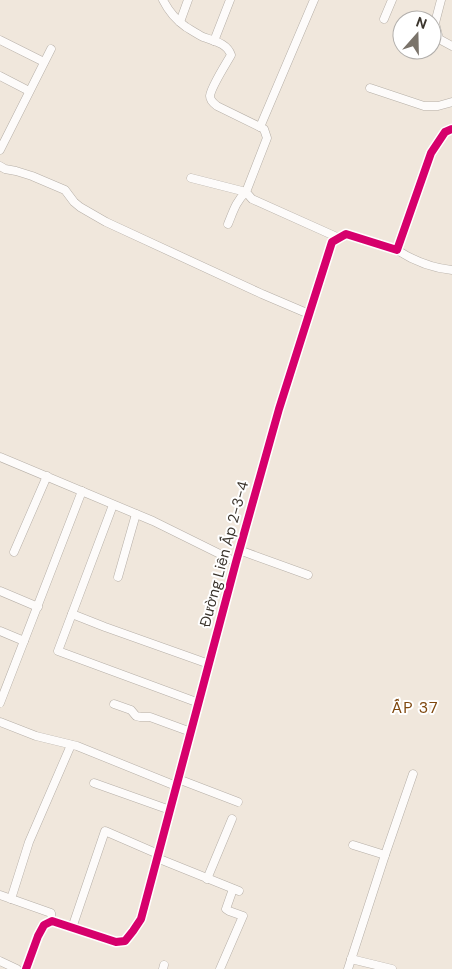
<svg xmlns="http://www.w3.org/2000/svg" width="452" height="969" viewBox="0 0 452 969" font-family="'DM Sans',sans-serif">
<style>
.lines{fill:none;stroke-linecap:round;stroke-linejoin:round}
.street-casing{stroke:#b6afa7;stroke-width:9}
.street{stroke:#fdfbfa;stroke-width:8}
.cycleway-casing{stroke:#fff;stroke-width:11}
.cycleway{stroke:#d6006c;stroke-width:8}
.labels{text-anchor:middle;stroke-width:4;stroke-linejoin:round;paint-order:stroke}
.street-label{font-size:15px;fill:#3b352d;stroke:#fff}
.neighbourhood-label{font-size:16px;letter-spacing:1px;fill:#7f480f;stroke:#fff}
</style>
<rect width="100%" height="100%" fill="#f0e7dc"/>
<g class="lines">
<g class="street-casing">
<g id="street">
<path d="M 163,0 C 168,10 176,20 186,27 C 191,30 197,34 203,37 C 214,41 227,43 231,55 C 226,64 211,87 210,96 C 210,100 213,103 217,106 L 264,129 L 267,138 L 246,192 L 252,199 L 339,238"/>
<path d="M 441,0 L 435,23 L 439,39 L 452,46"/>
<path d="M 384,19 L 392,0"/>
<path d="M 180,22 L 188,0"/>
<path d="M 0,40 L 44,62"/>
<path d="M 214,41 L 230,0"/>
<path d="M 0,76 L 29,91"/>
<path d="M 370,88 L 424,106 L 438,106 L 452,102"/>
<path d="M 260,127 L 314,0"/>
<path d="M 0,150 L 51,49"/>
<path d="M 0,166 L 5,169 L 16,171 L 32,176 L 65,190 L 74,202 L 80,207 L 106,222 L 262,294 L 309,314"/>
<path d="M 191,178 L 246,192"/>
<path d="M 228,224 C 233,212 236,201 246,192"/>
<path d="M 397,250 C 414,261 432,268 452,270"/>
<path d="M 0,457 L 153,521 L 236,562"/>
<path d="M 113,505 L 58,651 L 199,703"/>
<path d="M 239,550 L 308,575"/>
<path d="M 14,552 L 47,476"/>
<path d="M 118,577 L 136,514"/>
<path d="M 0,591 L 38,607"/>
<path d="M 72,614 L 105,627 L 209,664"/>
<path d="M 0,631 L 24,641"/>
<path d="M 0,703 L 82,491"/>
<path d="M 114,704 L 131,710 L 136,716 L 140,717 L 150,717 L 191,732"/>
<path d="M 0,722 L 36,736 L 77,746 L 176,786"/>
<path d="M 178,779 L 238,802"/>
<path d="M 94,783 L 170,810"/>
<path d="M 353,845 L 385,855"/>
<path d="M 157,858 L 239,891"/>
<path d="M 207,879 L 232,819"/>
<path d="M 0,895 L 51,913 L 52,921"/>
<path d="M 11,899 L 29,842 L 71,745"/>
<path d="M 72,928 L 105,831 L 158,854"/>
<path d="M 351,959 L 392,969"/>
<path d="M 0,961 L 17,969"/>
<path d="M 26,969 L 38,936 L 44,925 L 52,921 L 116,942 L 125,941 L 133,931 L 141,919 L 236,562 L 279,409 L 332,242 L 346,234 L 397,250 L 431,153 L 445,132 L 452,129"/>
<path d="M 163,969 L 164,965"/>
<path d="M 220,969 L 243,916 L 229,911 L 226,909 L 233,889"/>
<path d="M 348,969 L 385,855 L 413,774"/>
</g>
</g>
<use href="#street" class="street"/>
<g class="cycleway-casing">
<path id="cycleway" d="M 26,969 L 38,936 L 44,925 L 52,921 L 116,942 L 125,941 L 133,931 L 141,919 L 236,562 L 279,409 L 332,242 L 346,234 L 397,250 L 431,153 L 445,132 L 452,129"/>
</g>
<use href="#cycleway" class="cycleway"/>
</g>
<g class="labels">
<g class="street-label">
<text transform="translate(224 554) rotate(-75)" y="5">Đường Liên Ấp 2-3-4</text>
</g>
<g class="neighbourhood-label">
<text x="415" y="713">ẤP 37</text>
</g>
</g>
<g transform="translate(417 35) rotate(20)"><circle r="24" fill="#ffffff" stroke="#b1aeab"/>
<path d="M0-4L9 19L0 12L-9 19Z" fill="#7a736a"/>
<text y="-8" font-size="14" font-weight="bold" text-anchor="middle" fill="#3b352d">N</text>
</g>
</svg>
